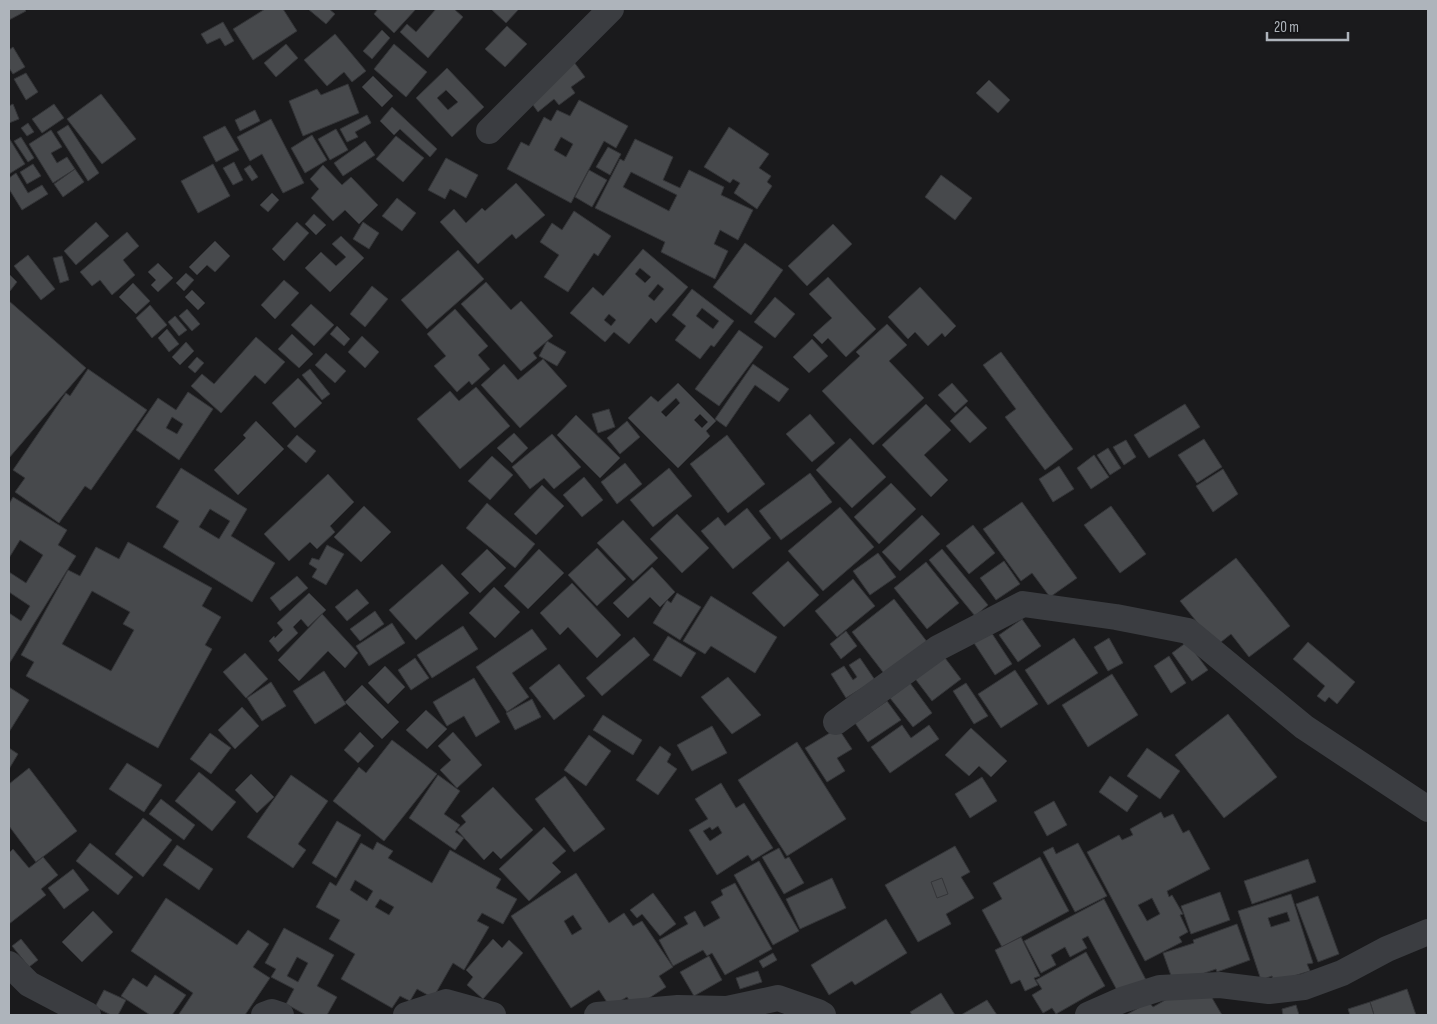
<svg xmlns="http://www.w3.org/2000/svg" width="1437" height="1024" viewBox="0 0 1437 1024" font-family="'Sofia Sans Condensed',sans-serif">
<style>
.building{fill:#47494c;stroke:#343538;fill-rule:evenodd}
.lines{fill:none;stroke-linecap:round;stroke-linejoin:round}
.street{stroke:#3b3d41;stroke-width:26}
</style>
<rect width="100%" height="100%" fill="#1a1a1c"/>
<g class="building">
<path d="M 9,9 L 24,9 L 26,11 L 9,20 Z"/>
<path d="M 265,9 L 283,9 L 297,31 L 253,60 L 233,29 Z"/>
<path d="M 308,9 L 329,9 L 335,14 L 326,24 Z"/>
<path d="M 378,9 L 416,9 L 394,33 L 374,14 Z"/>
<path d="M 436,9 L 454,9 L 463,17 L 428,58 L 400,32 L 407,24 L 416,32 Z"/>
<path d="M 491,9 L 519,9 L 506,23 Z"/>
<path d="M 223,22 L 234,41 L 225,46 L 220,38 L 207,44 L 201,34 Z"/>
<path d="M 507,26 L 527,44 L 505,67 L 485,49 Z"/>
<path d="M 382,30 L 390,38 L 372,59 L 363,51 Z"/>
<path d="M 335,34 L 366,71 L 352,82 L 344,72 L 327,86 L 304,60 Z"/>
<path d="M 286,44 L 298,58 L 276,77 L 264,63 Z"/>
<path d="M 394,44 L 427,72 L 406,97 L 374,69 Z"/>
<path d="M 13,47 L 25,67 L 13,74 L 9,68 L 9,50 Z"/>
<path d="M 571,58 L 585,77 L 571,87 L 575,93 L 559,105 L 554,99 L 538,112 L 525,94 Z"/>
<path d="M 447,68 L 484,107 L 452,137 L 416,98 ZM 446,90 L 458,102 L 448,110 L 437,98 Z"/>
<path d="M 26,73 L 38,92 L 26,100 L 14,79 Z"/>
<path d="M 373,76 L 393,96 L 382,107 L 362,87 Z"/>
<path d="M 989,80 L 1010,100 L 998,113 L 976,93 Z"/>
<path d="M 348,84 L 359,113 L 303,136 L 289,101 L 317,89 L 321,95 Z"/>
<path d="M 101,94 L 136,139 L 102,164 L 67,119 Z"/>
<path d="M 579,100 L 628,126 L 616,148 L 604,141 L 571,203 L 507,169 L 521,142 L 529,146 L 544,117 L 551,121 L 557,110 L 570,116 ZM 561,137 L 573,144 L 566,157 L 554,150 Z"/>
<path d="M 13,104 L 19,119 L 9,123 L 9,106 Z"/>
<path d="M 54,104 L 64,118 L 42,133 L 32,119 Z"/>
<path d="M 392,107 L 437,149 L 430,157 L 400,129 L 394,135 L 380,121 Z"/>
<path d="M 255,110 L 260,121 L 240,131 L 235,120 Z"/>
<path d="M 367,115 L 371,123 L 355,132 L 358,137 L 347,142 L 340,129 Z"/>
<path d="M 271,119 L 304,183 L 283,193 L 262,154 L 250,161 L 237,137 Z"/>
<path d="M 28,123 L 34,132 L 27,136 L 21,128 Z"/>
<path d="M 68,125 L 99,173 L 88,181 L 57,132 Z"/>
<path d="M 225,126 L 239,150 L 216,162 L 203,137 Z"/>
<path d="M 729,127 L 769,154 L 759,168 L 771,176 L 767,182 L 772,186 L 757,209 L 734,193 L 740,183 L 733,179 L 730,183 L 704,167 Z"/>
<path d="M 336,129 L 348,150 L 330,160 L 318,139 Z"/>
<path d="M 51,130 L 62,147 L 51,153 L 57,163 L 67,157 L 75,169 L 53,183 L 29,144 Z"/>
<path d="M 312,135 L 327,160 L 305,173 L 291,148 Z"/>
<path d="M 396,136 L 424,158 L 403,182 L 376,159 Z"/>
<path d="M 21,137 L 34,158 L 28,162 L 14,141 Z"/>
<path d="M 9,138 L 25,164 L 9,174 Z"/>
<path d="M 635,139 L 673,157 L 663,180 L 680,188 L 689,170 L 724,187 L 721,195 L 753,210 L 738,240 L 720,230 L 714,244 L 728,251 L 715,279 L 661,252 L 665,242 L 595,208 L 620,159 L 624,161 ZM 631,172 L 677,195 L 669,211 L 623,187 Z"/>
<path d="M 365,141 L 375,155 L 343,176 L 334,163 Z"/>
<path d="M 608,147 L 621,154 L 610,175 L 596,167 Z"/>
<path d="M 446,158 L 478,175 L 466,198 L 450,189 L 445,199 L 428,190 Z"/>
<path d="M 234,162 L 243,180 L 233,185 L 223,168 Z"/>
<path d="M 33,164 L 41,176 L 27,184 L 20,172 Z"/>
<path d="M 213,164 L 230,196 L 198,213 L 181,181 Z"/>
<path d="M 250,165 L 258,177 L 252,181 L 244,169 Z"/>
<path d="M 323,165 L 342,185 L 351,177 L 378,205 L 359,224 L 345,210 L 333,221 L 311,198 L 319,189 L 310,179 Z"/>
<path d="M 75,169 L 84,182 L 63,197 L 54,184 Z"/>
<path d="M 589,170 L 607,180 L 592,207 L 575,197 Z"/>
<path d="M 16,173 L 28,193 L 42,185 L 48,194 L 22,210 L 9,189 L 9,178 Z"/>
<path d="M 941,175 L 972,198 L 955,220 L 925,197 Z"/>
<path d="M 516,183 L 545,215 L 516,239 L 512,234 L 478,264 L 440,222 L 454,209 L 466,223 L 482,208 L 485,211 Z"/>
<path d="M 272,193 L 279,200 L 268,212 L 260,205 Z"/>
<path d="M 397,198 L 416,213 L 402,231 L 382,216 Z"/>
<path d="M 574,211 L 611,236 L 598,256 L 594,253 L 568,292 L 544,277 L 559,255 L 540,242 L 552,223 L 562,230 Z"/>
<path d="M 314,214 L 326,225 L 316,235 L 305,224 Z"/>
<path d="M 96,222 L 109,236 L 76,265 L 64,251 Z"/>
<path d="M 297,222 L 309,233 L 284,261 L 272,249 Z"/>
<path d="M 363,222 L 379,233 L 369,249 L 353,239 Z"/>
<path d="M 833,224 L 852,244 L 807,286 L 788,266 Z"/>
<path d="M 127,232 L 139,246 L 123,260 L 135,275 L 112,295 L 100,280 L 92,286 L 80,272 Z"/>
<path d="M 341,236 L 364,258 L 330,292 L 305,268 L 321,252 L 336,266 L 346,257 L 332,244 Z"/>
<path d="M 215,241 L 230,256 L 215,272 L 207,265 L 197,275 L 189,267 Z"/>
<path d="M 745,243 L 783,270 L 751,315 L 713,287 Z"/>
<path d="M 643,249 L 688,287 L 656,323 L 651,318 L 629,344 L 614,332 L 605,342 L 570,313 L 593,287 L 603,296 ZM 640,268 L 651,277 L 645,283 L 635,274 ZM 658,284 L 664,289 L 654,301 L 648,296 ZM 609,314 L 616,320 L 611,326 L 604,320 Z"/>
<path d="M 458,250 L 484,279 L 427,329 L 401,300 Z"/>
<path d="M 28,255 L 55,289 L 41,300 L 14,266 Z"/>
<path d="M 62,256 L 69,280 L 60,283 L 53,258 Z"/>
<path d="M 158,263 L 173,278 L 158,292 L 151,285 L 156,280 L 148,272 Z"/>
<path d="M 186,273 L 194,280 L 184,291 L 176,283 Z"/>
<path d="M 9,274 L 17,282 L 10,291 L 9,290 Z"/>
<path d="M 828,277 L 876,329 L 846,357 L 828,338 L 822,344 L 813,335 L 832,318 L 809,294 Z"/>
<path d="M 284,280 L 299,293 L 275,319 L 261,305 Z"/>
<path d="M 486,282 L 511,310 L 521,301 L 553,336 L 533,353 L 537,358 L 521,371 L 461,304 Z"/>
<path d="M 133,283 L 150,301 L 136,314 L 119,297 Z"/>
<path d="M 372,286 L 388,299 L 365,327 L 350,314 Z"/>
<path d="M 920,287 L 956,326 L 945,337 L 942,333 L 928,346 L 915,332 L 908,339 L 888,317 Z"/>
<path d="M 692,289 L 734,321 L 714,347 L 711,345 L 700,359 L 675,340 L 686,326 L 672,315 ZM 702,308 L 719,321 L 713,329 L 696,316 Z"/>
<path d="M 192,290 L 205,303 L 198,310 L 185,297 Z"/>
<path d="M 775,297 L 795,314 L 775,338 L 754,322 Z"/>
<path d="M 9,301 L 86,368 L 9,458 Z"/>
<path d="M 311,304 L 334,325 L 314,346 L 291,325 Z"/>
<path d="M 150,305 L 167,325 L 152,338 L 136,318 Z"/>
<path d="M 187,309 L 200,324 L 192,331 L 179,316 Z"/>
<path d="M 455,309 L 488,346 L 478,355 L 490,369 L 472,385 L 469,381 L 457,392 L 434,366 L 446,356 L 427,334 Z"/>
<path d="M 175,316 L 187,330 L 179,336 L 168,322 Z"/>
<path d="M 887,324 L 907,345 L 889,361 L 924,398 L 873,445 L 822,391 L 860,356 L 856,352 Z"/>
<path d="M 337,326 L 350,339 L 344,346 L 330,334 Z"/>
<path d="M 167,329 L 179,344 L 169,352 L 158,338 Z"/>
<path d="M 739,330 L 763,347 L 719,406 L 695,389 Z"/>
<path d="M 292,334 L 313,354 L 299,368 L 278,349 Z"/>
<path d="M 362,336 L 379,352 L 365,368 L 348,352 Z"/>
<path d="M 256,337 L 285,362 L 265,384 L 255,375 L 221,413 L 191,386 L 202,374 L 214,384 Z"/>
<path d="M 812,339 L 828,356 L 809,373 L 793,357 Z"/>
<path d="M 547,341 L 566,352 L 557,366 L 539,356 Z"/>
<path d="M 186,342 L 194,351 L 180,365 L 172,357 Z"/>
<path d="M 1001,352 L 1073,449 L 1045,470 L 1005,417 L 1016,409 L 983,365 Z"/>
<path d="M 326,353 L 346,371 L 335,383 L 315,365 Z"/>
<path d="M 197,357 L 204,363 L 195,373 L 188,367 Z"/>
<path d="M 543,359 L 567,386 L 520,428 L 481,385 L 504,364 L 518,380 Z"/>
<path d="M 753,364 L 789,389 L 779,402 L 755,385 L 726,427 L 715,419 Z"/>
<path d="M 88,369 L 147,410 L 91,490 L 85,486 L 59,523 L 15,492 L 25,478 L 13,470 L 66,393 L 70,396 Z"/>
<path d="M 310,369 L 330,394 L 322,400 L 302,375 Z"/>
<path d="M 298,378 L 322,403 L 295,428 L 272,403 Z"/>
<path d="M 678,383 L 716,421 L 706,431 L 710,436 L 678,468 L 628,418 L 651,396 L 658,402 ZM 676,398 L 680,403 L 666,417 L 661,412 ZM 700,414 L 708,422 L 702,428 L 694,420 Z"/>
<path d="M 952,383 L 968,401 L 955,413 L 938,395 Z"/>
<path d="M 476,387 L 510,426 L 460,469 L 417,419 L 450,391 L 459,401 Z"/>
<path d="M 188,392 L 213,409 L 179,460 L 136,430 L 158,398 L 176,410 ZM 172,417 L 183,424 L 177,434 L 166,428 Z"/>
<path d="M 926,404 L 951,430 L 924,455 L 948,480 L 931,497 L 882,445 Z"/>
<path d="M 1185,404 L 1200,427 L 1149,458 L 1134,435 Z"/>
<path d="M 966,406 L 987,428 L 970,443 L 950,421 Z"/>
<path d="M 609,409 L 615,427 L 598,433 L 592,414 Z"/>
<path d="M 810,414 L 835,443 L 812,462 L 786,434 Z"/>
<path d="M 576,415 L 620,458 L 600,478 L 557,435 Z"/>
<path d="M 256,421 L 284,449 L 238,495 L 214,470 L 246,438 L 243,435 Z"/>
<path d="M 627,421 L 640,437 L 620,454 L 607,438 Z"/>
<path d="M 514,433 L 528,448 L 512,463 L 497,448 Z"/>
<path d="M 552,434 L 581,467 L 554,489 L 544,478 L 530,489 L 512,467 Z"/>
<path d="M 297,435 L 316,451 L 306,463 L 287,446 Z"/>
<path d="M 727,435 L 765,484 L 728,513 L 690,464 Z"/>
<path d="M 850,438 L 886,477 L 852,508 L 816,470 Z"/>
<path d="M 1204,439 L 1222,467 L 1197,483 L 1178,455 Z"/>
<path d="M 1126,440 L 1136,457 L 1124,465 L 1113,447 Z"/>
<path d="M 1108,448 L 1121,468 L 1110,475 L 1097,455 Z"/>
<path d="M 1094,455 L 1109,477 L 1091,489 L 1077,468 Z"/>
<path d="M 492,456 L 513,475 L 490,500 L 468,481 Z"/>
<path d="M 625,463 L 642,484 L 617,504 L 601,482 Z"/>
<path d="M 1059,466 L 1074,489 L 1053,502 L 1039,479 Z"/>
<path d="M 181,468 L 247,509 L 231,536 L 275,563 L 252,602 L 163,547 L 179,521 L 156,507 ZM 210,509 L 230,521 L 219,539 L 199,527 Z"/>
<path d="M 669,468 L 692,496 L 653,527 L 630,500 Z"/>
<path d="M 1223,469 L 1238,494 L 1213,512 L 1196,486 Z"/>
<path d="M 810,473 L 832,502 L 781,540 L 759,511 Z"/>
<path d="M 328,474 L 354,502 L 330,526 L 335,532 L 317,549 L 310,542 L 289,561 L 264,534 Z"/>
<path d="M 584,477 L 603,500 L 582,517 L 563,495 Z"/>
<path d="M 891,483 L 916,509 L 879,544 L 854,517 Z"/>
<path d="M 542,485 L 564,506 L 536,535 L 514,514 Z"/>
<path d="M 13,497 L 67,530 L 58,545 L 76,556 L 9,664 L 9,613 L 21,621 L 30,606 L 9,592 L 9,572 L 26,583 L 43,555 L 20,540 L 9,558 L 9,504 Z"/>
<path d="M 1022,502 L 1077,578 L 1050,597 L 1032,573 L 1021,581 L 983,529 Z"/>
<path d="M 487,503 L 535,544 L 515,568 L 466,528 Z"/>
<path d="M 364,506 L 391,532 L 361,562 L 334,537 Z"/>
<path d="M 1111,506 L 1146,554 L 1120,573 L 1084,525 Z"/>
<path d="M 840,507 L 874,547 L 823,591 L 788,551 Z"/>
<path d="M 747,508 L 771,538 L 733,569 L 701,531 L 718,517 L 725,526 Z"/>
<path d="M 677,514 L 709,548 L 682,573 L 650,539 Z"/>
<path d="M 922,515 L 940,534 L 900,571 L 882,552 Z"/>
<path d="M 623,520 L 658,558 L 633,581 L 597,543 Z"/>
<path d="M 973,525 L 995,553 L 969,574 L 946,546 Z"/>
<path d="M 128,542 L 212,588 L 202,606 L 221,617 L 205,645 L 212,649 L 158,748 L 26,676 L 34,662 L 21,655 L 68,570 L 80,576 L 96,547 L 119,559 ZM 92,591 L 130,612 L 123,624 L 134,630 L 111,671 L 62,644 Z"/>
<path d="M 327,545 L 344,554 L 326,585 L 312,577 L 317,569 L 309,564 L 312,558 L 319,560 Z"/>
<path d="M 597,548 L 626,579 L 597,606 L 568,575 Z"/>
<path d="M 487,549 L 506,568 L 480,593 L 461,574 Z"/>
<path d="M 539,549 L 564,573 L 528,609 L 504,586 Z"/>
<path d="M 942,549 L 988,605 L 975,616 L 929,560 Z"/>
<path d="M 878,553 L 896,577 L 870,595 L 853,571 Z"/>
<path d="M 1236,558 L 1290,626 L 1249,657 L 1231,634 L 1216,646 L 1180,601 Z"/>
<path d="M 788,561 L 819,595 L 784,627 L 752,593 Z"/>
<path d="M 1004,561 L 1020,584 L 996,600 L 980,578 Z"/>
<path d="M 926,562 L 959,603 L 927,629 L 894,588 Z"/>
<path d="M 442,564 L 469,593 L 416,640 L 389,610 Z"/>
<path d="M 652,567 L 675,592 L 660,607 L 650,597 L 628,618 L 613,603 Z"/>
<path d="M 297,576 L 308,588 L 280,611 L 270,598 Z"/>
<path d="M 853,579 L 875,606 L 837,637 L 815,611 Z"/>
<path d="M 572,583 L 621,635 L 597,658 L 568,627 L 560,635 L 540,613 Z"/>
<path d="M 494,587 L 520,612 L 495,638 L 469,613 Z"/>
<path d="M 357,589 L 369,603 L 347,621 L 335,607 Z"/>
<path d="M 309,593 L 326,610 L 308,627 L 301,619 L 293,627 L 298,633 L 278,652 L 269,641 L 274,636 L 275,638 L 283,630 L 277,623 Z"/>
<path d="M 677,593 L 701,607 L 680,640 L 653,623 L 667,600 L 671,603 Z"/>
<path d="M 711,596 L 777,637 L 755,673 L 711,646 L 705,654 L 683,641 Z"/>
<path d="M 894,599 L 928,643 L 886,676 L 852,632 Z"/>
<path d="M 375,611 L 384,624 L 360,641 L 350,629 Z"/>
<path d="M 322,614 L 358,653 L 345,668 L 328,651 L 299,681 L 278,660 Z"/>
<path d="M 1022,619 L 1041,646 L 1018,662 L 999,635 Z"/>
<path d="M 392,623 L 405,643 L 369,666 L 356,646 Z"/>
<path d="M 463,626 L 478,649 L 432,678 L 417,655 Z"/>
<path d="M 532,629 L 547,649 L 512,673 L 529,697 L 507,712 L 476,667 Z"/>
<path d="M 846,631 L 857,646 L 841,659 L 830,644 Z"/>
<path d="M 991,632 L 1012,664 L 995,675 L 974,643 Z"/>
<path d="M 668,636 L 696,653 L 681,677 L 653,660 Z"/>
<path d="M 634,637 L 650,655 L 602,696 L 586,678 Z"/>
<path d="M 1074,638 L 1098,673 L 1048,705 L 1025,670 Z"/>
<path d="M 1109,638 L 1123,663 L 1108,671 L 1094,647 Z"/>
<path d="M 1187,642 L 1208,670 L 1192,681 L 1172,653 Z"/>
<path d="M 1308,642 L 1355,682 L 1337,704 L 1329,697 L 1325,702 L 1317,696 L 1325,686 L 1293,659 Z"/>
<path d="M 245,653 L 268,679 L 246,698 L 223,672 Z"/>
<path d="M 942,654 L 961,679 L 932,701 L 913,676 Z"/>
<path d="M 1169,656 L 1186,683 L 1171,693 L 1154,666 Z"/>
<path d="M 415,658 L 429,678 L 411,690 L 398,670 Z"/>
<path d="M 860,658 L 875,680 L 846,698 L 831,674 L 844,666 L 853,680 L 857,677 L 849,665 Z"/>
<path d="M 559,664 L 585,696 L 554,720 L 529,688 Z"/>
<path d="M 385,666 L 405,687 L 388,704 L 368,683 Z"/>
<path d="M 1015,670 L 1038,704 L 1001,728 L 978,694 Z"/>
<path d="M 324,671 L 346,704 L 315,724 L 293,691 Z"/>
<path d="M 1112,674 L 1138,715 L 1088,747 L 1062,705 Z"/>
<path d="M 728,677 L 761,715 L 732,734 L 701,697 Z"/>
<path d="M 474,678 L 500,722 L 476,737 L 464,716 L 447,726 L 433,702 Z"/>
<path d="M 271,682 L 286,706 L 262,721 L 247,698 Z"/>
<path d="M 910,683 L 932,713 L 913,727 L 890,698 Z"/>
<path d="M 966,683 L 988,716 L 974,724 L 953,691 Z"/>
<path d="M 362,685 L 399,722 L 382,739 L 345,702 Z"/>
<path d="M 9,687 L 29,700 L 9,732 Z"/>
<path d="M 532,699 L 541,717 L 515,730 L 506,713 Z"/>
<path d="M 887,701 L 901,720 L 868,742 L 855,723 Z"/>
<path d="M 242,707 L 259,726 L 235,749 L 218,730 Z"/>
<path d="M 426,710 L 447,729 L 427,749 L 406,730 Z"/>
<path d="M 1228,714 L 1277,777 L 1224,818 L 1175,755 Z"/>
<path d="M 603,715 L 642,740 L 633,755 L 593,730 Z"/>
<path d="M 902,725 L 911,738 L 929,725 L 939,739 L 890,773 L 871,747 Z"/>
<path d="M 712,726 L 727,753 L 692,771 L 677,745 Z"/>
<path d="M 838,728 L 852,749 L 837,758 L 845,771 L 827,782 L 805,748 Z"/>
<path d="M 971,728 L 1007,761 L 991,777 L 979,766 L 969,776 L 945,755 Z"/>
<path d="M 360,732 L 374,746 L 358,763 L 344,750 Z"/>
<path d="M 453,732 L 482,765 L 457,788 L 440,770 L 451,760 L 438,746 Z"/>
<path d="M 210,733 L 231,748 L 211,774 L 190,759 Z"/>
<path d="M 589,735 L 611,751 L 586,786 L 564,770 Z"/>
<path d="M 392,740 L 437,774 L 384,841 L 333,801 L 359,767 L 366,773 Z"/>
<path d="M 797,742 L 846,819 L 787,856 L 738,780 Z"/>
<path d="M 660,746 L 671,754 L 667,762 L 677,769 L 658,795 L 636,780 Z"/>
<path d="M 9,748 L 18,754 L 9,769 Z"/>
<path d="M 1147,748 L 1180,771 L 1160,799 L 1127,776 Z"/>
<path d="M 127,763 L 162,785 L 144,812 L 109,789 Z"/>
<path d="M 29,768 L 77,831 L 36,862 L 9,826 L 9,784 Z"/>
<path d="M 199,772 L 236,802 L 212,831 L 175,801 Z"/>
<path d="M 251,774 L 274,797 L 257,813 L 235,790 Z"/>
<path d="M 291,775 L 328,801 L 298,844 L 306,850 L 293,868 L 247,837 Z"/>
<path d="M 438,775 L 460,791 L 444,814 L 460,825 L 455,832 L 464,838 L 455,850 L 409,818 Z"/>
<path d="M 565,776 L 605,829 L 574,852 L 535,799 Z"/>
<path d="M 1110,776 L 1138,796 L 1127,812 L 1099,792 Z"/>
<path d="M 982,777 L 997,801 L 970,818 L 955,794 Z"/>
<path d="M 721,783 L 736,808 L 744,803 L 773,848 L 752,861 L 748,855 L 717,875 L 689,830 L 708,819 L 695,799 ZM 718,826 L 722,833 L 710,841 L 703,831 L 710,827 L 712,830 Z"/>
<path d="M 493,787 L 533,830 L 501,859 L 493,851 L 484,860 L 457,830 L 466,822 L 461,816 Z"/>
<path d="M 161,799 L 195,825 L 184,840 L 149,814 Z"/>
<path d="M 1054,801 L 1067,825 L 1047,836 L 1034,812 Z"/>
<path d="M 1161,812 L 1164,818 L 1173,814 L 1183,833 L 1189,830 L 1210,869 L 1167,891 L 1169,897 L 1172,895 L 1183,914 L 1180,915 L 1188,932 L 1179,937 L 1182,942 L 1145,961 L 1087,852 L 1119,835 L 1122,840 L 1133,835 L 1130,829 ZM 1152,898 L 1160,914 L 1147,921 L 1138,905 Z"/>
<path d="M 143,818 L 172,840 L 143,877 L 115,854 Z"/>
<path d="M 337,821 L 361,835 L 336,878 L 312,863 Z"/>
<path d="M 544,827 L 566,851 L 552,863 L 561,872 L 529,901 L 499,869 Z"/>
<path d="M 377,842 L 393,851 L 388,858 L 432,883 L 450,850 L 501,879 L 496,888 L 517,899 L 503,924 L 482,913 L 477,921 L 489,927 L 464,970 L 453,963 L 433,998 L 417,989 L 410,1001 L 400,996 L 392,1008 L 341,979 L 355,954 L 329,939 L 340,920 L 316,907 L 330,882 L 336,886 L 361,843 L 373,850 ZM 355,880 L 373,891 L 367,901 L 350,890 ZM 380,899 L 394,907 L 389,915 L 375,907 Z"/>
<path d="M 90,843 L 133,877 L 118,895 L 76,861 Z"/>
<path d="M 1078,843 L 1107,896 L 1075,912 L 1043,852 L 1053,847 L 1056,854 Z"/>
<path d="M 177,845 L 213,869 L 199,890 L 163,865 Z"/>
<path d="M 955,846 L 970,872 L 961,877 L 974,898 L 946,914 L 951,924 L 918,942 L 885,885 Z"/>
<path d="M 779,848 L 785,859 L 789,857 L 804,883 L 784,894 L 762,857 Z"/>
<path d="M 13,849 L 29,868 L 43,857 L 58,875 L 41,889 L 46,895 L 9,924 L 9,853 Z"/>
<path d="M 1040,857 L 1069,911 L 1002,947 L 982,910 L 1002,899 L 993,883 Z"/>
<path d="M 1308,859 L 1316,882 L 1252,904 L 1244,881 Z"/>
<path d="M 759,861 L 799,931 L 773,945 L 734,875 Z"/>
<path d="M 73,869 L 89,890 L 64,909 L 48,888 Z"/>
<path d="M 576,873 L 609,923 L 624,913 L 633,926 L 642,921 L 673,967 L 659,976 L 666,987 L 634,1008 L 627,997 L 610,1007 L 599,990 L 571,1008 L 511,916 ZM 573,915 L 582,929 L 572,935 L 564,921 Z"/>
<path d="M 832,878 L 846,908 L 800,929 L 786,899 Z"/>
<path d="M 942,878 L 948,894 L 937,898 L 931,882 Z"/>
<path d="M 735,883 L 772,949 L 725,975 L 712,953 L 707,956 L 703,950 L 673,966 L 659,940 L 688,924 L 684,917 L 695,911 L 704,927 L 720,918 L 711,902 L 723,895 L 721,890 Z"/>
<path d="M 1220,892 L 1230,920 L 1191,934 L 1181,906 Z"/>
<path d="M 653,893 L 676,924 L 660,936 L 642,914 L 637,918 L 630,910 Z"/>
<path d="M 1291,894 L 1313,963 L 1307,964 L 1310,971 L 1274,982 L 1272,976 L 1261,980 L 1238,911 ZM 1287,912 L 1290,921 L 1271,927 L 1268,918 Z"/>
<path d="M 1318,896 L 1339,954 L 1318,962 L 1296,904 Z"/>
<path d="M 166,898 L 237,945 L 248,930 L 269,944 L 253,967 L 270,978 L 245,1015 L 180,1015 L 179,1014 L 193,993 L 131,951 Z"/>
<path d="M 1104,899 L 1146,980 L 1119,994 L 1088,936 L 1082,939 L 1087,948 L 1070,957 L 1065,947 L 1051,955 L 1056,965 L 1041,973 L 1024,941 Z"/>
<path d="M 93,911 L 113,932 L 82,962 L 62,942 Z"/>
<path d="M 886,919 L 907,953 L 855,985 L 852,981 L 829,995 L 811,965 Z"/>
<path d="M 1237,924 L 1250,960 L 1217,972 L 1216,969 L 1174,984 L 1163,953 L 1194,943 L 1193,940 Z"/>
<path d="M 284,928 L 334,955 L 317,986 L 337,997 L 327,1015 L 306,1015 L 286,1004 L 294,989 L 271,977 L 276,969 L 265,963 ZM 297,957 L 308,963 L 298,982 L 287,976 Z"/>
<path d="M 1021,937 L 1040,976 L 1034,978 L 1038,985 L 1025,991 L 1020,980 L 1011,984 L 995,950 Z"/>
<path d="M 21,939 L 38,960 L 29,967 L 12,946 Z"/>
<path d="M 493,939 L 502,948 L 509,940 L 523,953 L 483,999 L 467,985 L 473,977 L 466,970 Z"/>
<path d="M 1086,952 L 1105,986 L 1056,1014 L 1052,1008 L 1043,1013 L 1032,995 L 1042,989 L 1036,980 Z"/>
<path d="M 773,953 L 777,960 L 763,968 L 759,961 Z"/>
<path d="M 709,956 L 722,980 L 694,996 L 680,972 Z"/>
<path d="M 758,971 L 762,982 L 740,989 L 736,978 Z"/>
<path d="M 155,975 L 186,995 L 172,1015 L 150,1015 L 121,996 L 133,978 L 147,987 Z"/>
<path d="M 1188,987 L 1208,991 L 1222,1015 L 1126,1015 L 1149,1002 L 1153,1007 Z"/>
<path d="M 1407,989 L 1416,1015 L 1374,1015 L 1370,1002 Z"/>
<path d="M 104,990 L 126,1000 L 118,1015 L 111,1015 L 95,1007 Z"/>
<path d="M 941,993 L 955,1015 L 912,1015 L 910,1012 Z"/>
<path d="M 987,1000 L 997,1015 L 961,1015 Z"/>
<path d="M 1370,1002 L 1374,1015 L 1350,1015 L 1348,1009 Z"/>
<path d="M 1296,1005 L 1299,1015 L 1283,1015 L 1282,1009 Z"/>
</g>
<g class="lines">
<g class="street">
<path d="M 489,131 L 611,9"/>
<path d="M 836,722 L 938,648 L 1023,604 L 1116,617 L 1188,631 L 1304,727 L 1428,809"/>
<path d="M 9,964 L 29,984 L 88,1015"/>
<path d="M 264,1015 L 272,1012 L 281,1015"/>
<path d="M 406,1015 L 446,1002 L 493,1015"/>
<path d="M 597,1015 L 678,1008 L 727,1009 L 778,998 L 818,1012 L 823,1015"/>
<path d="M 1088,1015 L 1122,1000 L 1160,988 L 1220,985 L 1269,991 L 1304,987 L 1342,973 L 1387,949 L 1428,932"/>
</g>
</g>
<rect width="1437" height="1024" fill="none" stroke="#aeb4bb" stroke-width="20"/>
<path d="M1267 32v8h81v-8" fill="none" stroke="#aeb4bb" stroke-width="2.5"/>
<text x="1274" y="32" font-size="15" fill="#aeb4bb" stroke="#151517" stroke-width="4" paint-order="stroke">20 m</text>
</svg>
